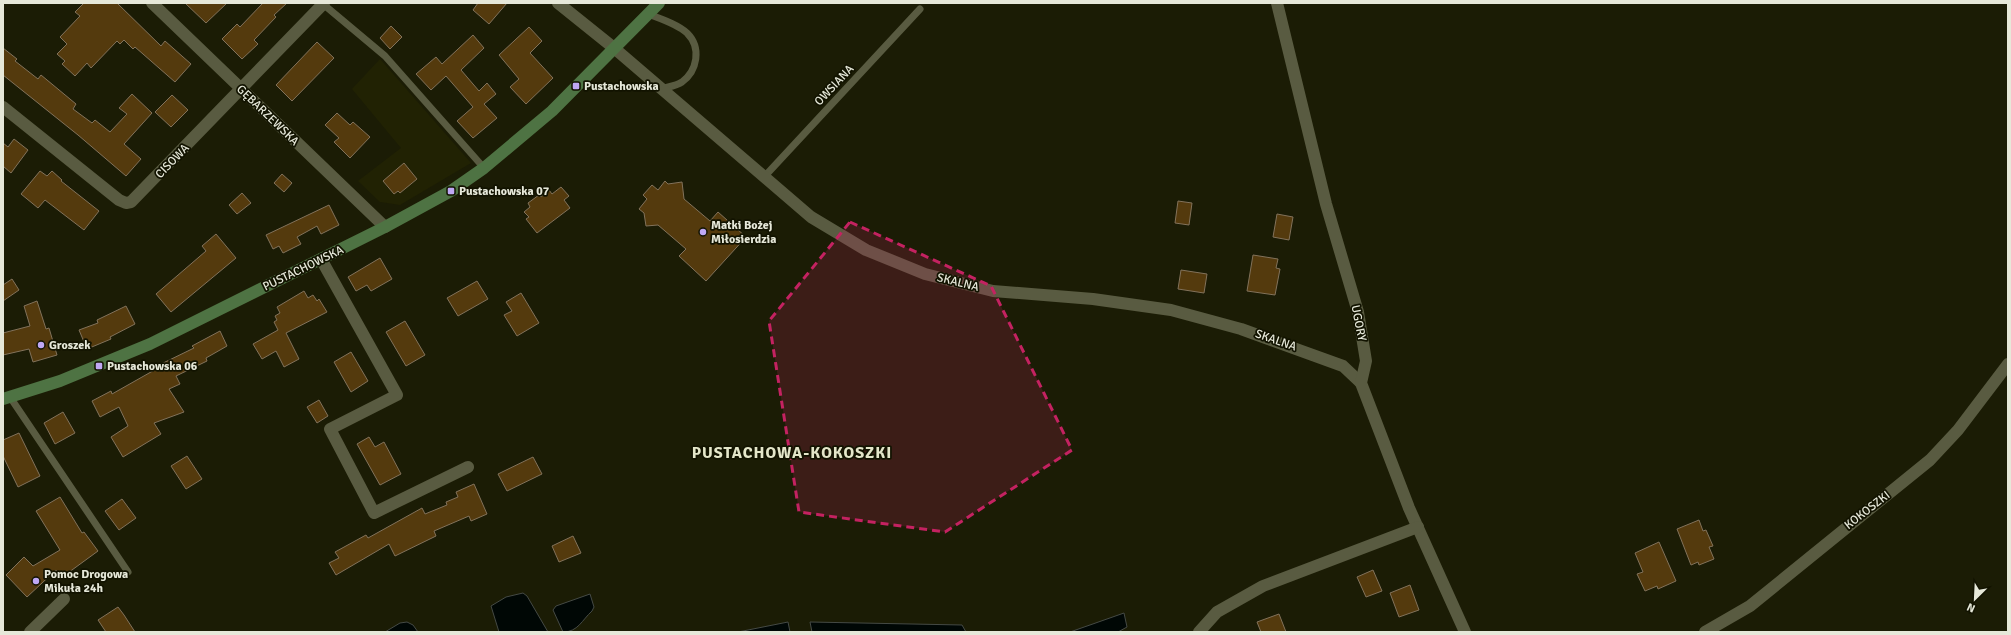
<svg xmlns="http://www.w3.org/2000/svg" width="2011" height="635" viewBox="0 0 2011 635" font-family="Signika,sans-serif">
<style>
.built{fill:#212203}
.water{fill:#000705;stroke:#454a45}
.building{fill:#543a0d;stroke:#82725b}
.lines{fill:none;stroke-linecap:round;stroke-linejoin:round}
.lane{stroke:#595b41;stroke-width:7}
.street{stroke:#595b41;stroke-width:12}
.secondary{stroke:#4e7343;stroke-width:12}
.marked{fill:#c42261;fill-opacity:0.2;stroke:#c42261;stroke-width:3;stroke-dasharray:8 5;stroke-linejoin:round}
.poi-dot{fill:#bfa8f4;stroke:#121300;stroke-width:1.5}
.labels{text-anchor:middle;stroke-width:3.5;stroke-linejoin:round;paint-order:stroke}
.street-label{font-size:12px;fill:#e6e8d9;stroke:#121300}
.poi-label{font-size:12px;font-weight:bold;fill:#e6e8d9;stroke:#121300;text-anchor:start}
.district-label{font-size:16px;font-weight:bold;letter-spacing:1px;fill:#e4e6c9;stroke:#121300}
</style>
<rect width="100%" height="100%" fill="#1b1c05"/>
<path class="built" d="M 380,59 L 471,163 L 400,205 L 380,202 L 358,181 L 401,148 L 352,89 Z"/>
<g class="water">
<path d="M 523,593 L 527,596 L 548,632 L 499,632 L 491,606 L 506,597 Z"/>
<path d="M 590,594 L 594,607 L 592,611 C 582,620 578,632 563,632 L 553,610 L 556,606 Z"/>
<path d="M 1124,613 L 1127,627 L 1118,632 L 1070,632 Z"/>
<path d="M 407,622 L 413,625 L 418,632 L 385,632 L 400,623 Z"/>
<path d="M 788,622 L 790,632 L 738,632 Z"/>
<path d="M 810,622 L 962,625 L 966,632 L 812,632 Z"/>
</g>
<g class="building">
<path d="M 84,3 L 117,3 L 161,46 L 165,41 L 191,64 L 175,82 L 135,47 L 133,49 L 124,40 L 120,44 L 117,41 L 91,68 L 87,63 L 75,76 L 62,64 L 65,61 L 57,54 L 67,44 L 60,37 L 80,16 L 75,12 Z"/>
<path d="M 185,3 L 227,3 L 206,23 Z"/>
<path d="M 263,3 L 287,3 L 274,15 L 276,17 L 254,40 L 258,44 L 242,59 L 222,39 L 237,24 L 240,27 Z"/>
<path d="M 478,3 L 507,3 L 489,24 L 473,10 Z"/>
<path d="M 391,26 L 402,37 L 390,49 L 380,38 Z"/>
<path d="M 529,27 L 542,41 L 530,53 L 553,78 L 526,104 L 510,87 L 519,79 L 499,55 Z"/>
<path d="M 473,35 L 484,48 L 461,70 L 479,91 L 487,83 L 496,94 L 484,104 L 497,118 L 473,138 L 457,121 L 473,107 L 446,76 L 431,90 L 416,74 L 436,57 L 442,64 Z"/>
<path d="M 317,42 L 334,58 L 292,101 L 276,85 Z"/>
<path d="M 3,48 L 17,59 L 15,61 L 38,79 L 41,75 L 76,104 L 73,109 L 92,123 L 95,120 L 110,132 L 127,114 L 119,108 L 132,94 L 152,113 L 124,144 L 141,159 L 126,176 L 78,135 L 3,75 Z"/>
<path d="M 172,95 L 188,110 L 171,127 L 155,112 Z"/>
<path d="M 337,113 L 350,125 L 353,122 L 370,137 L 350,158 L 334,142 L 339,138 L 325,125 Z"/>
<path d="M 14,139 L 28,150 L 11,173 L 3,166 L 3,143 L 8,147 Z"/>
<path d="M 404,163 L 417,179 L 400,193 L 398,191 L 394,194 L 383,181 Z"/>
<path d="M 40,171 L 47,176 L 52,171 L 62,180 L 61,181 L 99,211 L 84,230 L 45,200 L 38,208 L 21,194 Z"/>
<path d="M 282,174 L 292,183 L 284,192 L 274,183 Z"/>
<path d="M 665,181 L 668,184 L 682,182 L 684,199 L 710,221 L 718,212 L 746,237 L 706,281 L 679,256 L 686,249 L 658,225 L 646,226 L 644,213 L 639,209 L 647,199 L 643,195 L 652,185 L 658,190 Z"/>
<path d="M 561,187 L 569,196 L 564,200 L 570,208 L 537,233 L 526,219 L 529,217 L 524,212 L 530,207 L 528,203 L 539,195 L 541,197 L 549,190 L 552,194 Z"/>
<path d="M 242,193 L 251,203 L 237,214 L 229,205 Z"/>
<path d="M 1178,201 L 1192,203 L 1189,225 L 1175,223 Z"/>
<path d="M 329,205 L 339,225 L 321,234 L 317,226 L 297,237 L 301,244 L 283,253 L 279,246 L 273,249 L 266,235 Z"/>
<path d="M 1277,214 L 1293,217 L 1289,240 L 1273,237 Z"/>
<path d="M 216,234 L 236,258 L 171,312 L 156,294 L 206,251 L 202,246 Z"/>
<path d="M 1253,255 L 1278,259 L 1276,268 L 1280,269 L 1275,295 L 1247,291 Z"/>
<path d="M 380,258 L 392,279 L 371,291 L 367,285 L 356,291 L 348,277 Z"/>
<path d="M 1181,270 L 1207,274 L 1204,293 L 1178,289 Z"/>
<path d="M 12,279 L 19,290 L 3,301 L 3,285 Z"/>
<path d="M 477,281 L 488,299 L 458,316 L 447,298 Z"/>
<path d="M 304,291 L 308,298 L 313,295 L 317,301 L 319,299 L 327,312 L 286,333 L 299,359 L 284,367 L 276,351 L 262,359 L 253,344 L 278,330 L 274,322 L 277,320 L 275,316 L 280,313 L 277,307 Z"/>
<path d="M 521,293 L 539,323 L 517,336 L 504,315 L 512,311 L 506,302 Z"/>
<path d="M 37,301 L 46,329 L 49,328 L 57,355 L 33,362 L 29,349 L 3,355 L 3,333 L 30,326 L 24,306 Z"/>
<path d="M 126,306 L 135,324 L 110,337 L 111,339 L 87,349 L 79,330 L 98,323 L 97,320 Z"/>
<path d="M 405,321 L 425,355 L 406,366 L 386,332 Z"/>
<path d="M 220,331 L 227,346 L 206,358 L 207,361 L 176,376 L 180,384 L 169,389 L 184,412 L 154,423 L 161,434 L 123,457 L 111,437 L 128,426 L 119,407 L 100,417 L 92,401 L 111,391 L 112,394 L 158,368 L 157,366 L 194,348 L 192,346 Z"/>
<path d="M 351,352 L 368,381 L 351,392 L 334,362 Z"/>
<path d="M 319,400 L 328,416 L 317,423 L 307,407 Z"/>
<path d="M 63,412 L 75,433 L 55,444 L 44,423 Z"/>
<path d="M 19,433 L 40,476 L 18,487 L 3,456 L 3,440 Z"/>
<path d="M 369,437 L 375,447 L 384,442 L 401,474 L 380,485 L 357,444 Z"/>
<path d="M 187,456 L 202,479 L 186,489 L 171,466 Z"/>
<path d="M 533,457 L 542,474 L 507,491 L 498,474 Z"/>
<path d="M 474,484 L 487,514 L 471,521 L 469,516 L 434,531 L 436,536 L 395,556 L 389,544 L 336,575 L 329,563 L 339,558 L 335,552 L 366,535 L 368,538 L 422,508 L 425,514 L 447,505 L 446,502 L 458,497 L 456,492 Z"/>
<path d="M 60,497 L 82,533 L 84,532 L 98,551 L 61,578 L 56,570 L 27,597 L 6,575 L 24,557 L 33,566 L 60,550 L 36,511 Z"/>
<path d="M 122,499 L 136,518 L 119,530 L 105,511 Z"/>
<path d="M 1699,520 L 1703,531 L 1706,530 L 1713,546 L 1709,547 L 1714,559 L 1699,565 L 1698,562 L 1691,565 L 1677,529 Z"/>
<path d="M 573,536 L 581,553 L 559,562 L 552,546 Z"/>
<path d="M 1659,542 L 1676,581 L 1658,589 L 1657,586 L 1645,591 L 1637,574 L 1643,572 L 1635,553 Z"/>
<path d="M 1373,570 L 1382,591 L 1366,597 L 1357,577 Z"/>
<path d="M 1410,585 L 1419,610 L 1399,617 L 1390,593 Z"/>
<path d="M 118,607 L 124,615 L 135,632 L 106,632 L 98,620 Z"/>
<path d="M 1279,614 L 1286,632 L 1261,632 L 1257,622 Z"/>
</g>
<g class="lines">
<g class="lane">
<path d="M 323,4 L 385,56 L 484,168"/>
<path d="M 648,14 C 661,19 677,24 687,33 C 702,48 697,71 682,82 C 676,86 667,87 661,89"/>
<path d="M 764,177 L 920,9"/>
<path d="M 10,397 L 128,572"/>
</g>
<g class="street">
<path d="M 152,3 L 385,227"/>
<path d="M 558,3 L 614,48 L 811,217 L 866,250 L 925,274 L 993,291 L 1093,299 L 1171,310 L 1241,329 L 1343,366 L 1361,383"/>
<path d="M 1277,3 L 1326,204 L 1358,312 L 1366,361 L 1361,383 L 1409,508 L 1465,632"/>
<path d="M 3,107 L 119,200 L 126,203 L 131,202 L 324,3"/>
<path d="M 321,259 L 397,395 L 330,429 L 374,513 L 468,467"/>
<path d="M 30,632 L 64,599"/>
<path d="M 1199,632 L 1217,612 L 1263,586 L 1418,527"/>
<path d="M 1705,632 L 1750,606 L 1930,460 L 1958,430 L 2008,364"/>
</g>
<path class="secondary" d="M 3,399 L 60,381 L 150,344 L 385,227 L 451,191 L 484,168 L 552,111 L 659,3"/>
</g>
<path class="marked" d="M 850,222 L 991,286 L 1072,450 L 945,532 L 799,512 L 769,321 Z"/>
<g class="poi-dot">
<rect x="572" y="82" width="8" height="8" rx="2"/>
<rect x="447" y="187" width="8" height="8" rx="2"/>
<circle cx="703" cy="232" r="4"/>
<circle cx="41" cy="345" r="4"/>
<rect x="95" y="362" width="8" height="8" rx="2"/>
<circle cx="36" cy="581" r="4"/>
</g>
<g class="labels">
<g class="street-label">
<text transform="translate(834 85) rotate(-47)" y="4">OWSIANA</text>
<text transform="translate(268 115) rotate(44)" y="4">GĘBARZEWSKA</text>
<text transform="translate(172 161) rotate(-46)" y="4">CISOWA</text>
<text transform="translate(303 268) rotate(-26)" y="4">PUSTACHOWSKA</text>
<text transform="translate(958 282) rotate(14)" y="4">SKALNA</text>
<text transform="translate(1359 323) rotate(79)" y="4">UGORY</text>
<text transform="translate(1276 340) rotate(19)" y="4">SKALNA</text>
<text transform="translate(1867 510) rotate(-38)" y="4">KOKOSZKI</text>
</g>
<g class="poi-label">
<text x="584" y="90">Pustachowska</text>
<text x="459" y="195">Pustachowska 07</text>
<text x="711" y="229">Matki Bożej<tspan x="711" dy="14">Miłosierdzia</tspan></text>
<text x="49" y="349">Groszek</text>
<text x="107" y="370">Pustachowska 06</text>
<text x="44" y="578">Pomoc Drogowa<tspan x="44" dy="14">Mikuła 24h</tspan></text>
</g>
<g class="district-label">
<text x="792" y="458">PUSTACHOWA-KOKOSZKI</text>
</g>
</g>
<rect width="2011" height="635" fill="none" stroke="#e6e8d9" stroke-width="8"/>
<g transform="translate(1975 599) rotate(204)" stroke="#121300" stroke-width="3" paint-order="stroke">
<path d="M0-3L7 15L0 10L-7 15Z" fill="#e6e8d9"/>
<text y="-6" font-size="11" font-weight="bold" text-anchor="middle" fill="#e6e8d9">N</text>
</g>
</svg>
